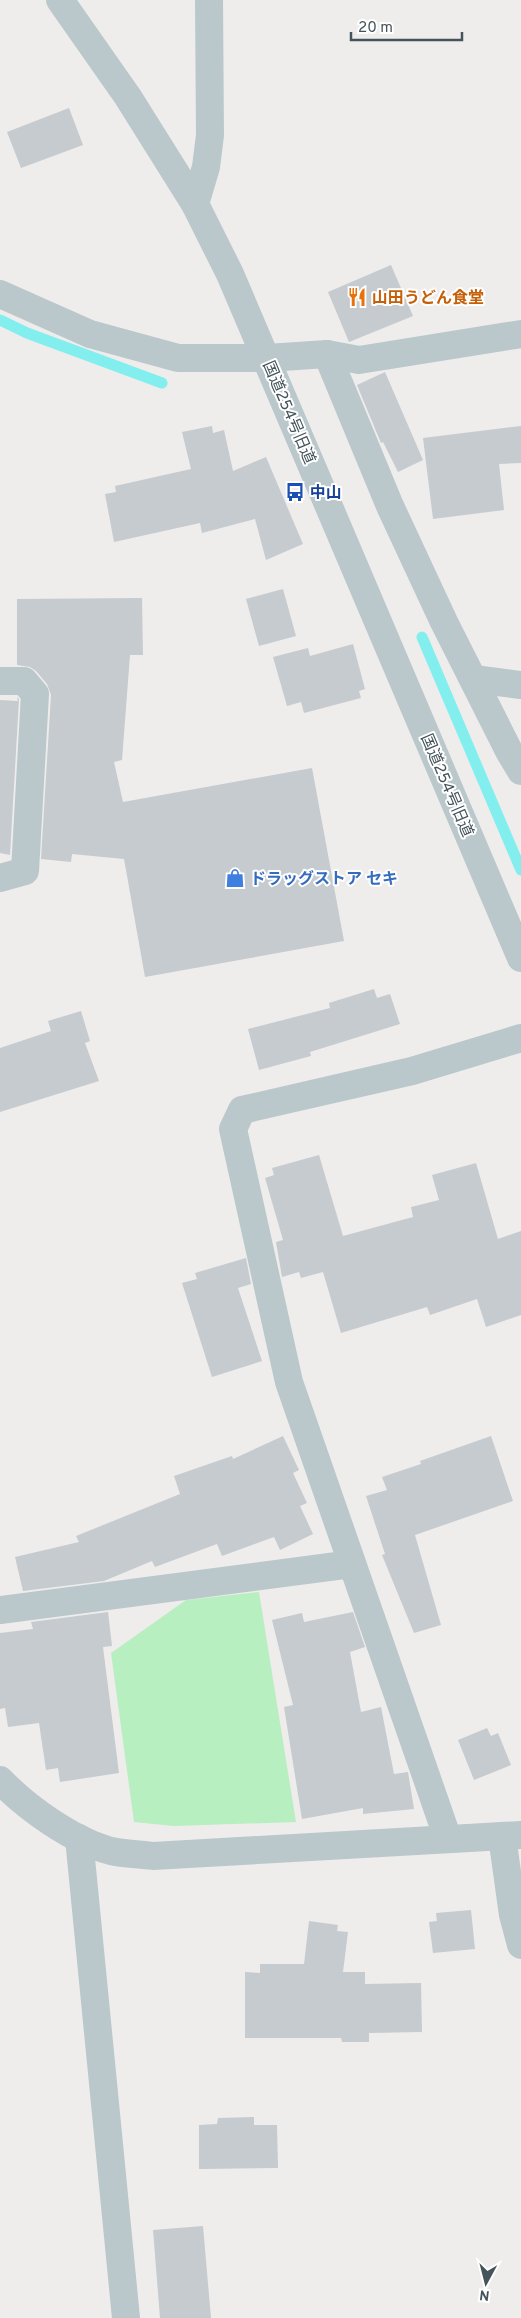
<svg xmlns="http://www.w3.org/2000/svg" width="521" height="2318" viewBox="0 0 521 2318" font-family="Overpass,'Noto Sans JP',sans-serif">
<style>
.green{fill:#b7efc1}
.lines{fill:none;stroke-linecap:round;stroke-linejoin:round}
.stream{stroke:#83eeee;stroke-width:11}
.building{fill:#c5cbcf}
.minor{stroke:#bac8cc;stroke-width:28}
.labels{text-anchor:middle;stroke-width:4;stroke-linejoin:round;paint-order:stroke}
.food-label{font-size:16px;font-weight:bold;fill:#c56008;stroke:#fff;text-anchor:start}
.street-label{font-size:16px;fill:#44545a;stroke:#fff}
.transit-label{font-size:16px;font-weight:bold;fill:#164399;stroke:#fff;text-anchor:start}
.shop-label{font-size:16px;font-weight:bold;fill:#366cbe;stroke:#fff;text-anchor:start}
</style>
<rect width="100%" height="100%" fill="#efecec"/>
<path class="green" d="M 259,1592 L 296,1822 L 174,1826 L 134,1822 L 111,1653 L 186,1600 Z"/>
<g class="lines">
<g class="stream">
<path d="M 0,320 L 27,333 L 162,383"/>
<path d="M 422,637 L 521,870"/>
</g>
</g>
<g class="building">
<path d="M 69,108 L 83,145 L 21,168 L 7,132 Z"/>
<path d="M 391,265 L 413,316 L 349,342 L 328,292 Z"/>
<path d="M 385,372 L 423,460 L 398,472 L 383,442 L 381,443 L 357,385 Z"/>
<path d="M 212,426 L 213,433 L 224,430 L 233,471 L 266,457 L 303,544 L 266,560 L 255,519 L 202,533 L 200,523 L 114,542 L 105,494 L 116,492 L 115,486 L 191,469 L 182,432 Z"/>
<path d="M 521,426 L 521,463 L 499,464 L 504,510 L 433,519 L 423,438 Z"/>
<path d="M 283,589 L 296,636 L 259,646 L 246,599 Z"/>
<path d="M 142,598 L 143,655 L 130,655 L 122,760 L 114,762 L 123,802 L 312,768 L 344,941 L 145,977 L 124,859 L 72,854 L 71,862 L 41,859 L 51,695 L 47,684 L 36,671 L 30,667 L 17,665 L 17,599 Z"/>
<path d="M 353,644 L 365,689 L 359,691 L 361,698 L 304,713 L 301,702 L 287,706 L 273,657 L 308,648 L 310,656 Z"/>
<path d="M 17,697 L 19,699 L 10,855 L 0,853 L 0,700 L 18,701 Z"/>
<path d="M 374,989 L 377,998 L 390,994 L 400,1024 L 310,1052 L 311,1056 L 259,1070 L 248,1029 L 330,1008 L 329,1003 Z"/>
<path d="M 81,1011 L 90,1041 L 85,1043 L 99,1081 L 0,1112 L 0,1048 L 51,1031 L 48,1021 Z"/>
<path d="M 319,1155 L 343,1236 L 413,1217 L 411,1207 L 439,1200 L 432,1175 L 476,1163 L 498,1239 L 521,1231 L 521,1315 L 486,1327 L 477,1299 L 430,1315 L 427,1307 L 341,1333 L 323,1272 L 301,1278 L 299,1272 L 282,1277 L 276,1242 L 283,1240 L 265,1178 L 274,1175 L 272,1168 Z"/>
<path d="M 246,1258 L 251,1284 L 238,1288 L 262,1361 L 212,1377 L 182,1283 L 197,1279 L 195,1273 Z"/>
<path d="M 283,1436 L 299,1470 L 293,1473 L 307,1503 L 300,1506 L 313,1534 L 280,1550 L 274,1537 L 222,1556 L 217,1544 L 155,1567 L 152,1561 L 104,1581 L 23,1591 L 15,1557 L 79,1542 L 76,1536 L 180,1494 L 174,1476 L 232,1456 L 233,1459 Z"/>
<path d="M 491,1436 L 513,1501 L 415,1535 L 441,1625 L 414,1633 L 382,1555 L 385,1554 L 366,1496 L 387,1490 L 382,1477 L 421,1464 L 420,1461 Z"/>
<path d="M 108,1612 L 112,1646 L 103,1647 L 119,1773 L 60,1782 L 58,1768 L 46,1770 L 39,1723 L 8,1727 L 5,1708 L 0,1709 L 0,1633 L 33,1629 L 31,1622 Z"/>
<path d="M 353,1612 L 365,1647 L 350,1652 L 361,1712 L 381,1707 L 394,1774 L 408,1772 L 414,1809 L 363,1814 L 363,1808 L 302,1819 L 284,1707 L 293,1705 L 272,1620 L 302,1613 L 304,1622 Z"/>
<path d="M 487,1728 L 491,1736 L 498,1733 L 511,1765 L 474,1780 L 458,1740 Z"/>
<path d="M 471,1910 L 475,1949 L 433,1953 L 429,1922 L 437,1921 L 436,1913 Z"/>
<path d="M 309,1921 L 338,1925 L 337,1931 L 348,1932 L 343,1972 L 365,1972 L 365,1984 L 421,1983 L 422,2032 L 369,2033 L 369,2042 L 342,2042 L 341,2038 L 245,2038 L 245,1972 L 260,1973 L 260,1964 L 304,1964 Z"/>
<path d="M 254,2117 L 254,2125 L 277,2125 L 278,2168 L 199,2169 L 199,2125 L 217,2124 L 218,2118 Z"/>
<path d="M 203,2226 L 211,2318 L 160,2318 L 153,2230 Z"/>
</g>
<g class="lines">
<g class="minor">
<path d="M 60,0 L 128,97 L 195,204 L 230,274 L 521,958"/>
<path d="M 195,204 L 206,167 L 210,135 L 209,0"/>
<path d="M 0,294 L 90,334 L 178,358 L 267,358 L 327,354 L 359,360 L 521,334"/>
<path d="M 327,354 L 390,506 L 444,622 L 509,751 L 521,771"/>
<path d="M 474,679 L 521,685"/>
<path d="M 0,681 L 24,681 L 35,694 L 25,871 L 0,878"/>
<path d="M 0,1610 L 352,1564"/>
<path d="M 0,1780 C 27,1808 73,1841 111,1851 C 124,1854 140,1854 153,1856 L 521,1835"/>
<path d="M 502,1836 L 513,1915 L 521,1945"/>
<path d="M 79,1838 L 126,2318"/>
<path d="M 448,1839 L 289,1382 L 233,1129 L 242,1110 L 412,1071 L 521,1038"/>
</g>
</g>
<defs>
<g id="restaurant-bare" transform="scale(1.5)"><path d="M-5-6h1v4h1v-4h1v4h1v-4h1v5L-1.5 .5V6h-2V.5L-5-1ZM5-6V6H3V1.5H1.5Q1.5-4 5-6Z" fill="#e8710a" stroke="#fff" stroke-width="2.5" paint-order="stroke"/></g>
<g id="bus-bare" transform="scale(1.5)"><path d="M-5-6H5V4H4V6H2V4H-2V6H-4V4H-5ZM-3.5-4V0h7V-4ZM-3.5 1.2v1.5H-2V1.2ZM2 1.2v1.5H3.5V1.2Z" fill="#1a4fb4" stroke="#fff" stroke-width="2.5" paint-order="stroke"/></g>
<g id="shop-bare" transform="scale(1.5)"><path d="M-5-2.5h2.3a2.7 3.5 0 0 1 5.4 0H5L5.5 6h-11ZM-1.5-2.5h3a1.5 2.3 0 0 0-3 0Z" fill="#3f7fe0" stroke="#fff" stroke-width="2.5" paint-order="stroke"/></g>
</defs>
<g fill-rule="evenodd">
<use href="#restaurant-bare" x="357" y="297"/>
<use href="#bus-bare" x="295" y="492"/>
<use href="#shop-bare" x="235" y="878"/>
</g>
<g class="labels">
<g class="food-label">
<text x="372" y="303">山田うどん食堂</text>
</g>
<g class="street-label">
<text transform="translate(290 412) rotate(67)" y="6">国道254号旧道</text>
<text transform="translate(448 785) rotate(67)" y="6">国道254号旧道</text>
</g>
<g class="transit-label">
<text x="310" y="498">中山</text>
</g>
<g class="shop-label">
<text x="250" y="884">ドラッグストア セキ</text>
</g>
</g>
<g transform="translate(486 2283) rotate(187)" stroke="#ffffff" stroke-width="4" paint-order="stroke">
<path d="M0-4L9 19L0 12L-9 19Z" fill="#44545a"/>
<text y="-8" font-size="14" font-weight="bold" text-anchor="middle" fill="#44545a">N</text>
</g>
<path d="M351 32v8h111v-8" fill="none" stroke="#44545a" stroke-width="2.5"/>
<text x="358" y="32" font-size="15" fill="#44545a" stroke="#ffffff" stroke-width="4" paint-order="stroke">20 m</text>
</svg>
